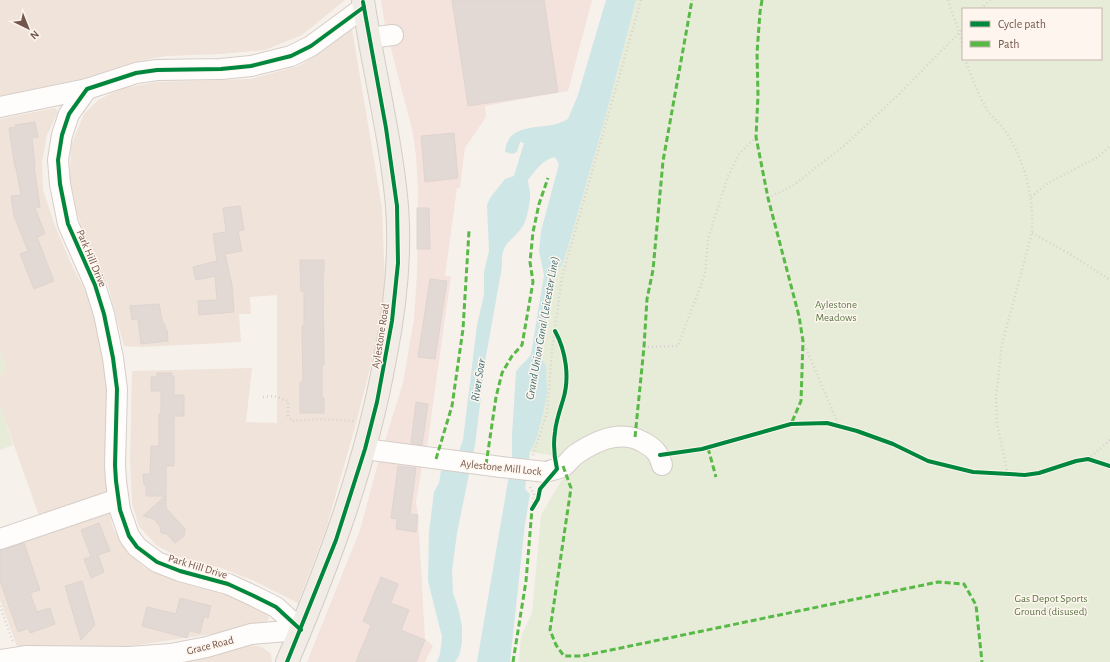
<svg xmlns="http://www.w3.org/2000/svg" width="1110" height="662" viewBox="0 0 1110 662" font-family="'Alegreya Sans',sans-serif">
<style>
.residential{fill:#efe3da}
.commercial{fill:#f4e3dd}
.green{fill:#e6ecd8;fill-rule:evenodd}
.water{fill:#cee6e6}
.building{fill:#e3d9d4;stroke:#dfd4cf}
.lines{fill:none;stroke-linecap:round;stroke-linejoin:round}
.minor-casing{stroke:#d6cdc8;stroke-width:22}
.major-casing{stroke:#d5ccc7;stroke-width:24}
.path{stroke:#d9d1cf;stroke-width:2.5;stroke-dasharray:1 3;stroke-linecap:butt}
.minor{stroke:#fefdfc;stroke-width:20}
.major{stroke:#f2ece6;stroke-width:22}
.minor-bridge-casing{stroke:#d6cdc8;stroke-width:22;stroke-linecap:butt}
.minor-bridge{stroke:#fefdfc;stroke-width:20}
.quiet{stroke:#58b947;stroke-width:3;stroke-dasharray:6 3;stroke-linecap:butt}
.cycleway-casing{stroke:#fef6ee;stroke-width:6}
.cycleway{stroke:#00873e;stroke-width:4}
.labels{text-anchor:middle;stroke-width:3;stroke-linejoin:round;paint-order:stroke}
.street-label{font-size:11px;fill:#73574d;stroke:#fef6ee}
.park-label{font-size:11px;fill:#5a7846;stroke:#fef6ee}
.water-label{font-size:12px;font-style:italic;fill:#427477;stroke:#fef6ee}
</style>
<rect width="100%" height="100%" fill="#f7f1ec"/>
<g class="residential">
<path d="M 0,0 L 345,0 L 302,35 L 265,50 L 221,54 L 166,56 L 133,62 L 85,78 L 0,96 Z"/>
<path d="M 352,29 L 382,208 L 385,285 L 377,341 L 355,427 L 326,529 L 298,603 L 254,581 L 221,568 L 176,556 L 156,545 L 139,526 L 132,504 L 130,461 L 132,371 L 252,368 L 246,422 L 277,423 L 277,295 L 250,297 L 251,314 L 239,314 L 241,342 L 141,347 L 124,346 L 107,282 L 87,244 L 77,212 L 70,178 L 71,145 L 84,114 L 98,100 L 123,88 L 157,82 L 250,79 L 299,66 Z"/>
<path d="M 55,108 L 58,112 L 47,135 L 42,162 L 43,190 L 55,226 L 72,266 L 87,294 L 104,349 L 107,383 L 107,425 L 105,462 L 107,499 L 41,521 L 0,406 L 0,375 L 3,374 L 6,367 L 0,351 L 0,119 Z"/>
<path d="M 108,506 L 113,528 L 127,552 L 144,567 L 173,580 L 242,597 L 271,610 L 266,626 L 131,646 L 18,649 L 0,600 L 0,543 Z"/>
<path d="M 251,645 L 262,647 L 271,654 L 272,662 L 177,662 L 194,659 Z"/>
</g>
<g class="commercial">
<path d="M 381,0 L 592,0 L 568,91 L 485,106 L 486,117 L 465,148 L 460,188 L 457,188 L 445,276 L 451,276 L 426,454 L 383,447 L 403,383 L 414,319 L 417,275 L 418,188 L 416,156 L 412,129 L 385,26 Z"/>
<path d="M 380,456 L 423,460 L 416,502 L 418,515 L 425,639 L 433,646 L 425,662 L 307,662 L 360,530 Z"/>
</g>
<g class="green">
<path d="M 636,0 L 1110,0 L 1110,662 L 519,662 L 521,636 L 532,613 L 541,515 L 561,481 L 570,472 L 563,457 L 530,452 L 536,440 L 543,414 L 546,365 L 540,356 L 553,275 L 562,265 L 568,247 L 604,122 ZM 963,9 L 1101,9 L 1101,59 L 963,59 Z"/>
<path d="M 0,351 L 6,368 L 3,374 L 0,375 Z"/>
<path d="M 0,406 L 13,445 L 0,450 Z"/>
</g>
<path class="water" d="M 606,0 L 636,0 L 604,122 L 568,247 L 562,265 L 553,275 L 540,356 L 546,365 L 547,393 L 543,414 L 536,440 L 530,452 L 525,489 L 530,494 L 525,524 L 510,662 L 477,662 L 512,458 L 512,435 L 516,372 C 520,365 527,361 531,354 L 544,275 L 539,251 L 541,231 L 559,164 L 555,157 C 543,159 535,171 528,180 C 528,185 530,189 530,193 C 531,199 527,219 524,224 C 513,243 500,240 502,267 L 486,356 L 475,445 L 457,533 L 452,571 L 453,593 L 459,611 L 462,627 L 462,643 L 459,656 L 455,662 L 437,662 L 440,654 L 442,637 L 428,581 L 429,532 L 434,492 L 439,483 L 441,471 L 454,465 L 463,440 L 477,325 L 484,295 L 484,272 L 489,251 L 487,205 L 490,198 L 505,179 L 514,176 L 524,143 L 520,142 L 517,152 L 513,154 L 505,152 C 507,124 536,129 556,124 C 560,123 564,121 568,119 L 578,95 Z"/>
<g class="building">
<path d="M 452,0 L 544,0 L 558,92 L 468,106 Z"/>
<path d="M 35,122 L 38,137 L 32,138 L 35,166 L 34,166 L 40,207 L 35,208 L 45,234 L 37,237 L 54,281 L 34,289 L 20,254 L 28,251 L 14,216 L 11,196 L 21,195 L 16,168 L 15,168 L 9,128 L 16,127 L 15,125 Z"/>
<path d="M 454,133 L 458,178 L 425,182 L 421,136 Z"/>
<path d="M 240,206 L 244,230 L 238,231 L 242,251 L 225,254 L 232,285 L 234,312 L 199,315 L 198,301 L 217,300 L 215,276 L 196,280 L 193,267 L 217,261 L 213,234 L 226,232 L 223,208 Z"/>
<path d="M 417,208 L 429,208 L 430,249 L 417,249 Z"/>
<path d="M 300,260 L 324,260 L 324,273 L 323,273 L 324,365 L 322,365 L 322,398 L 324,398 L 324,413 L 300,413 L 300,382 L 303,382 L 302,326 L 304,325 L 304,291 L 301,291 Z"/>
<path d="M 430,279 L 447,281 L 435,359 L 418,357 Z"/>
<path d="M 159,304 L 163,324 L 165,324 L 166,330 L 167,330 L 168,341 L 141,344 L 138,319 L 132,320 L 130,306 Z"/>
<path d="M 157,373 L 172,373 L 172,377 L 174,376 L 174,395 L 184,395 L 184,416 L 174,416 L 174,466 L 166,466 L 166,508 L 185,529 L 184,536 L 175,543 L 167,534 L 161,533 L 160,526 L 154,519 L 143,516 L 165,496 L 146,496 L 146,485 L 144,485 L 143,474 L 150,474 L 151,446 L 159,446 L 159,414 L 161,414 L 161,391 L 151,391 L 151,377 L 157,377 Z"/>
<path d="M 416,402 L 428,404 L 422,445 L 411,443 Z"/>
<path d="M 398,466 L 416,468 L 410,514 L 418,515 L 416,532 L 396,529 L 397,519 L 391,518 Z"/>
<path d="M 99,523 L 110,551 L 98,555 L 104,572 L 91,578 L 84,559 L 91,557 L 81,530 Z"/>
<path d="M 24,543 L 40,590 L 30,593 L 37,612 L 50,608 L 55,624 L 30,633 L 28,628 L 18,632 L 0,581 L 0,550 Z"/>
<path d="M 381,577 L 398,584 L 391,603 L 409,610 L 401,630 L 425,640 L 416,662 L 356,662 L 371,625 L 363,621 Z"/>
<path d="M 82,581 L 95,625 L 81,640 L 65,586 Z"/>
<path d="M 180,598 L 211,606 L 208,618 L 204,617 L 200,633 L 189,631 L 187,638 L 142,626 L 147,607 L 176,614 Z"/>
</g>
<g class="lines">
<g class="minor-casing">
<g id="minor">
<path d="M 369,38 L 393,35"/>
<path d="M 0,107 L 87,89"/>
<path d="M 365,449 L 501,467"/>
<path d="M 546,472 C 552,470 558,469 564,466 C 568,463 571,458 575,455 C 595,441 620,429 643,442 C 654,448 659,453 662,465"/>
<path d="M 0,539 L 118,499"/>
<path d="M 301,630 L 276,607 L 254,596 L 228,584 L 180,571 L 157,562 L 137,547 L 129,536 L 120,510 L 116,481 L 115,465 L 117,389 L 113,358 L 104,314 L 95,285 L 68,224 L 60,184 L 58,160 L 62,135 L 69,114 L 87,89 L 136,73 L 157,70 L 221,69 L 251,66 L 291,56 L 311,46 L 364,7"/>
<path d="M 0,660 L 27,656 L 129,657 L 171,654 L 207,647 L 251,634 L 301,630"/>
</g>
</g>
<g class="major-casing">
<path id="major" d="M 287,662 C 329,564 366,464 385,359 C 395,309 401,258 397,206 C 391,137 373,69 363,0"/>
</g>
<g class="path">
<path d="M 948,0 L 959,32 L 963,49"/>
<path d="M 981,9 L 990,0"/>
<path d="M 965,59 L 967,65 C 973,80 979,96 987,110 C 992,117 1000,123 1005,131 C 1025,160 1034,197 1032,233 L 1002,344 L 996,398 L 997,424 L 1008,475"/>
<path d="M 1031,197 L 1048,183 L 1098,157 L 1110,146"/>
<path d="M 768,198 L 794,185 L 845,145 L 900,93 L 963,29"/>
<path d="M 1032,233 L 1070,254 L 1110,280"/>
<path d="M 803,341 L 839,426"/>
<path d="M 644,347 L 678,346 L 705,274 L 708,239 L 727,179 L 739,154 L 756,137"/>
<path d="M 263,397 L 274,396 L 288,401 L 288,416 L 292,421 L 319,419 L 354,421"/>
<path d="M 533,455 L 547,413 L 552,350 L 562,277 L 641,0"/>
<path d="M 1088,459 L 1110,440"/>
<path d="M 530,487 L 534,494 L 532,509"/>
<path d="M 0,606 L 13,642"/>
</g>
<use href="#minor" class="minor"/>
<use href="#major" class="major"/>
<g class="minor-bridge-casing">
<path id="minor-bridge" d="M 501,467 L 546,472"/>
</g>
<use href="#minor-bridge" class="minor-bridge"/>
<g class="quiet">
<path d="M 762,0 L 760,12 L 757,53 L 758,95 L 756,137 L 768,198 L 799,316 L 803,341 L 801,401 L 791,424"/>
<path d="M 635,437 L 644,347 L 647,299 L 653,270 L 663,161 L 692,0"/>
<path d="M 708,448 L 716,477"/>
<path d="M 436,459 L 452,406 L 463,329 L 469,231"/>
<path d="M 486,465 L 496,397 L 502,373 L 512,356 L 522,345 L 533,282 L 530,262 L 533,232 L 539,204 L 548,178"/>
<path d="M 563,466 L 571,488 L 550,630 L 556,645 L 564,656 L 582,656 L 938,582 L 964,584 L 976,605 L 982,662"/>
<path d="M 513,662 L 526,581 L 532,509"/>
</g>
<g class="cycleway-casing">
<g id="cycleway">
<path d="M 660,455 L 702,449 L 791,424 L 827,423 L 857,431 L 893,444 L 928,461 L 973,472 L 1025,475 L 1039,473 L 1076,461 L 1088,459 L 1110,466"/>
<path d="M 532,509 L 538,499 L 540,489 L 557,469 C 554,456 553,445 555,432 C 556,421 560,410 563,400 C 570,378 566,351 555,331"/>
<path d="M 301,630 L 276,607 L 254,596 L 228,584 L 180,571 L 157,562 L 137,547 L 129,536 L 120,510 L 116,481 L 115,465 L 117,389 L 113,358 L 104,314 L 95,285 L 68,224 L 60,184 L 58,160 L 62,135 L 69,114 L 87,89 L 136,73 L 157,70 L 221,69 L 251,66 L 291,56 L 311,46 L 364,7"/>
<path d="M 287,662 L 336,540 L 365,449 L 377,402 L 392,321 L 398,263 L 397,206 L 386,128 L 363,2"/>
</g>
</g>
<use href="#cycleway" class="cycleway"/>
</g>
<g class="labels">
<g class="street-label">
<text transform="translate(92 258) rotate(67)" y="4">Park Hill Drive</text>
<text transform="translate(380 336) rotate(-81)" y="4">Aylestone Road</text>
<text transform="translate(501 467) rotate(6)" y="4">Aylestone Mill Lock</text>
<text transform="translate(198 566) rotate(17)" y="4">Park Hill Drive</text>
<text transform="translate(210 645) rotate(-14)" y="4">Grace Road</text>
</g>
<g class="park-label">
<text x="836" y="308">Aylestone<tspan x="836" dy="13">Meadows</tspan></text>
<text x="1051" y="602">Gas Depot Sports<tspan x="1051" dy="13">Ground (disused)</tspan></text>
</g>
<g class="water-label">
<text transform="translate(542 328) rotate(-80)" y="4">Grand Union Canal (Leicester Line)</text>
<text transform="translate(478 380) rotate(-81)" y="4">River Soar</text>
</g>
</g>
<rect x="962" y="8" width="140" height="52" fill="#fef6ee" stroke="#c6b6ae"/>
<rect x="970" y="21" width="20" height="6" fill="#00873e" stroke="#c6b6ae"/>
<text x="998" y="28" font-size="12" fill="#73574d">Cycle path</text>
<rect x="970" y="41" width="20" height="6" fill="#58b947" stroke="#c6b6ae"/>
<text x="998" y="48" font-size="12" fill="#73574d">Path</text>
<g transform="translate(28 28) rotate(137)" stroke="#fef6ee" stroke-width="3" paint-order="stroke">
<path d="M0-3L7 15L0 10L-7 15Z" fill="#73574d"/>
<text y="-6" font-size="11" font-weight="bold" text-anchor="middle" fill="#73574d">N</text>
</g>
</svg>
